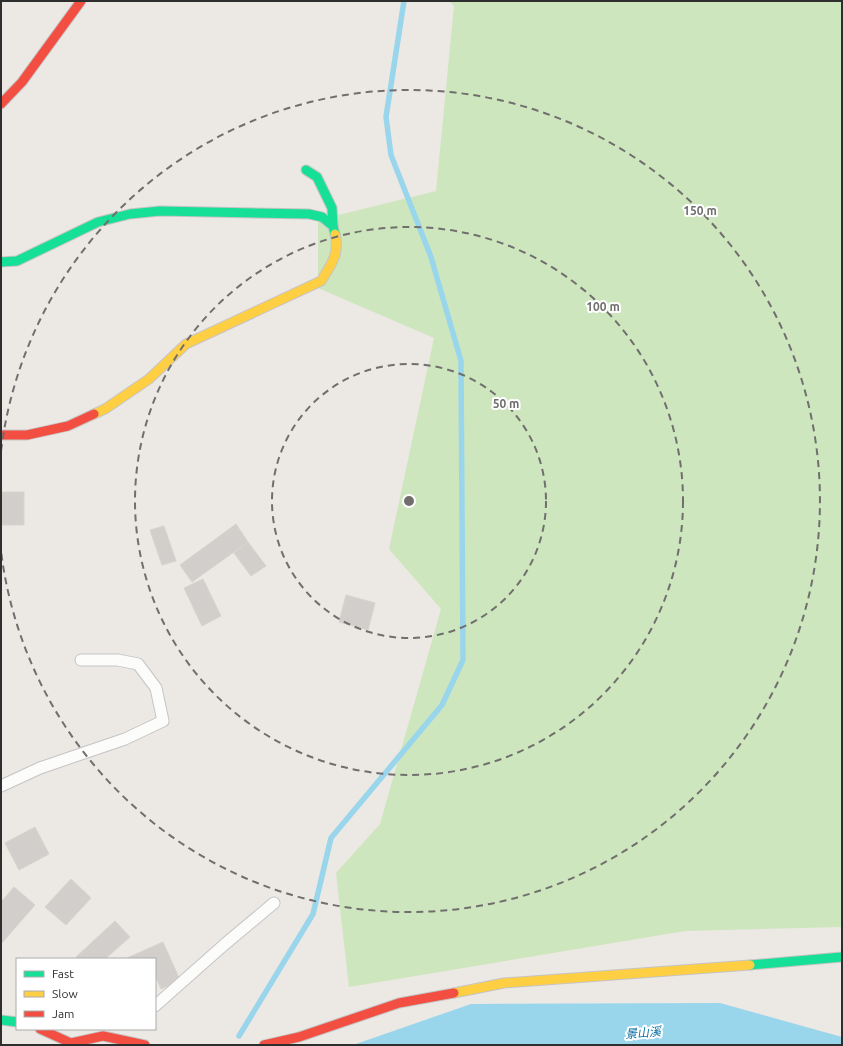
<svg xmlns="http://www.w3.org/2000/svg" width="843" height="1046" viewBox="0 0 843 1046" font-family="Ubuntu,'Noto Sans TC',sans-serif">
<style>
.green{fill:#cee6be}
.water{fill:#99d6ec}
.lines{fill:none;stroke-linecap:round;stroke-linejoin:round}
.stream{stroke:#99d6ec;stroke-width:5.5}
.building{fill:#d1cecb;stroke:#d7d4d0}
.lane-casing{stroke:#c5c4c5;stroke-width:13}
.fast-casing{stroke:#c5c4c5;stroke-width:11}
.slow-casing{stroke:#c5c4c5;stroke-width:11}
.jam-casing{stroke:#c5c4c5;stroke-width:11}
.lane{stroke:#fcfcfb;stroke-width:11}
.fast{stroke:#16e098;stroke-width:9}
.slow{stroke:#ffcf43;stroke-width:9}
.jam{stroke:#f24e42;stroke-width:9}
.ring{fill:none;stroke:#706f6e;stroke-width:2;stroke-dasharray:7 5}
.labels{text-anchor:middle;stroke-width:4;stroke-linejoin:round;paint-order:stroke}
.water-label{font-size:12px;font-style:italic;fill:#0d6fa3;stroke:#fff}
.centre{fill:#706f6e;stroke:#fff;stroke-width:2}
.ring-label{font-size:12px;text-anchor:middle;font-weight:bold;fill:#706f6e;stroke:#fff;stroke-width:4;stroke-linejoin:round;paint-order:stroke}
</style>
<rect width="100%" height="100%" fill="#ece8e4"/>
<path class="green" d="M 449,1 L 842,1 L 842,927 L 685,931 L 349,987 L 336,873 L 380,824 L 441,609 L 389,549 L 434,338 L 318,288 L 318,220 L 436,191 L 454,6 Z"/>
<path class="water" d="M 720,1003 L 842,1037 L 842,1045 L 353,1045 L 471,1004 Z"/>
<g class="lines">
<path class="stream" d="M 239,1036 L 313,914 L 331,838 L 442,705 L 463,660 L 461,361 L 431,257 L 391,155 L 386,117 L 404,1"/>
</g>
<g class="building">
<rect x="1" y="492" width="23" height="33"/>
<path d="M 236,524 L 248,542 L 192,582 L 180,565 Z"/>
<path d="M 164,526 L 176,561 L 162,565 L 150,530 Z"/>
<path d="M 248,542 L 266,566 L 251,576 L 234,553 Z"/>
<path d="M 203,579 L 221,616 L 202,626 L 184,588 Z"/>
<path d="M 346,595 L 375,603 L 368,630 L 339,622 Z"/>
<path d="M 35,827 L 49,854 L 19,870 L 5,843 Z"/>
<path d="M 71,879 L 91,898 L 66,925 L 45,907 Z"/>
<path d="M 14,887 L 35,905 L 1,944 L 1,902 Z"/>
<path d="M 115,921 L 130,937 L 105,959 L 78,959 L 76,957 Z"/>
<path d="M 163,942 L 180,980 L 161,989 L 155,975 L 155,959 L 125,959 Z"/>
</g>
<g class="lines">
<g class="lane-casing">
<g id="lane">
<path d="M 1,786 L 40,768 L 125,739 L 163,721 L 156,688 L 138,664 L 118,660 L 81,660"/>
<path d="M 155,1006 L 225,944 L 274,903"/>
</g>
</g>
<g class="fast-casing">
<g id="fast">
<path d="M 306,170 L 317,177 L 332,208 L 333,226"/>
<path d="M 1,262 L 17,261 L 98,222 L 130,214 L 160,211 L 309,214 L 322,217 L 333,226 L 335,234"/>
<path d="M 750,965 L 842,957"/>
<path d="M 1,1020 L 17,1022"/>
</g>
</g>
<g class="slow-casing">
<g id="slow">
<path d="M 94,414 L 105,409 L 149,379 L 186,344 L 321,281 C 331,265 340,254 335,234"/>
<path d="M 454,993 L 504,983 L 750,965"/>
</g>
</g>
<g class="jam-casing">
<g id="jam">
<path d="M 1,104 L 22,82 L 81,1"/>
<path d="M 1,435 L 27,435 L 68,426 L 94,414"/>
<path d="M 40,1029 L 71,1043 L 103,1036 L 145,1045"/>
<path d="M 264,1045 L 299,1037 L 399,1003 L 454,993"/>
</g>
</g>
<use href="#lane" class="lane"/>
<use href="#fast" class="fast"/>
<use href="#slow" class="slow"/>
<use href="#jam" class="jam"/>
</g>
<g class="ring">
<circle cx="409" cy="501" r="137"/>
<circle cx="409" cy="501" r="274"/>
<path d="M1 451A411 411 0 1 1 1 551"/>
</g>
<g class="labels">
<g class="water-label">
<text transform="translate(643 1033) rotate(-5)" y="4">景山溪</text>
</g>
</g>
<circle cx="409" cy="501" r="6" class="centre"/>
<g class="ring-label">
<text x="700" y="215">150 m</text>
<text x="603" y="311">100 m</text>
<text x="506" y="408">50 m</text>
</g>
<rect width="843" height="1046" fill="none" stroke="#2e2e2e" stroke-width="4"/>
<rect x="16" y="958" width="140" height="72" fill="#ffffff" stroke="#ababab"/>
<rect x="24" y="971" width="20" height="6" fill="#16e098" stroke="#ababab"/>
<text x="52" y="978" font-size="12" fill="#2e2e2e">Fast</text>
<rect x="24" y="991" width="20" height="6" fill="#ffcf43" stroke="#ababab"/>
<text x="52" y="998" font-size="12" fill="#2e2e2e">Slow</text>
<rect x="24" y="1011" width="20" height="6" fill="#f24e42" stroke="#ababab"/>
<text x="52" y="1018" font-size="12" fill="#2e2e2e">Jam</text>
</svg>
